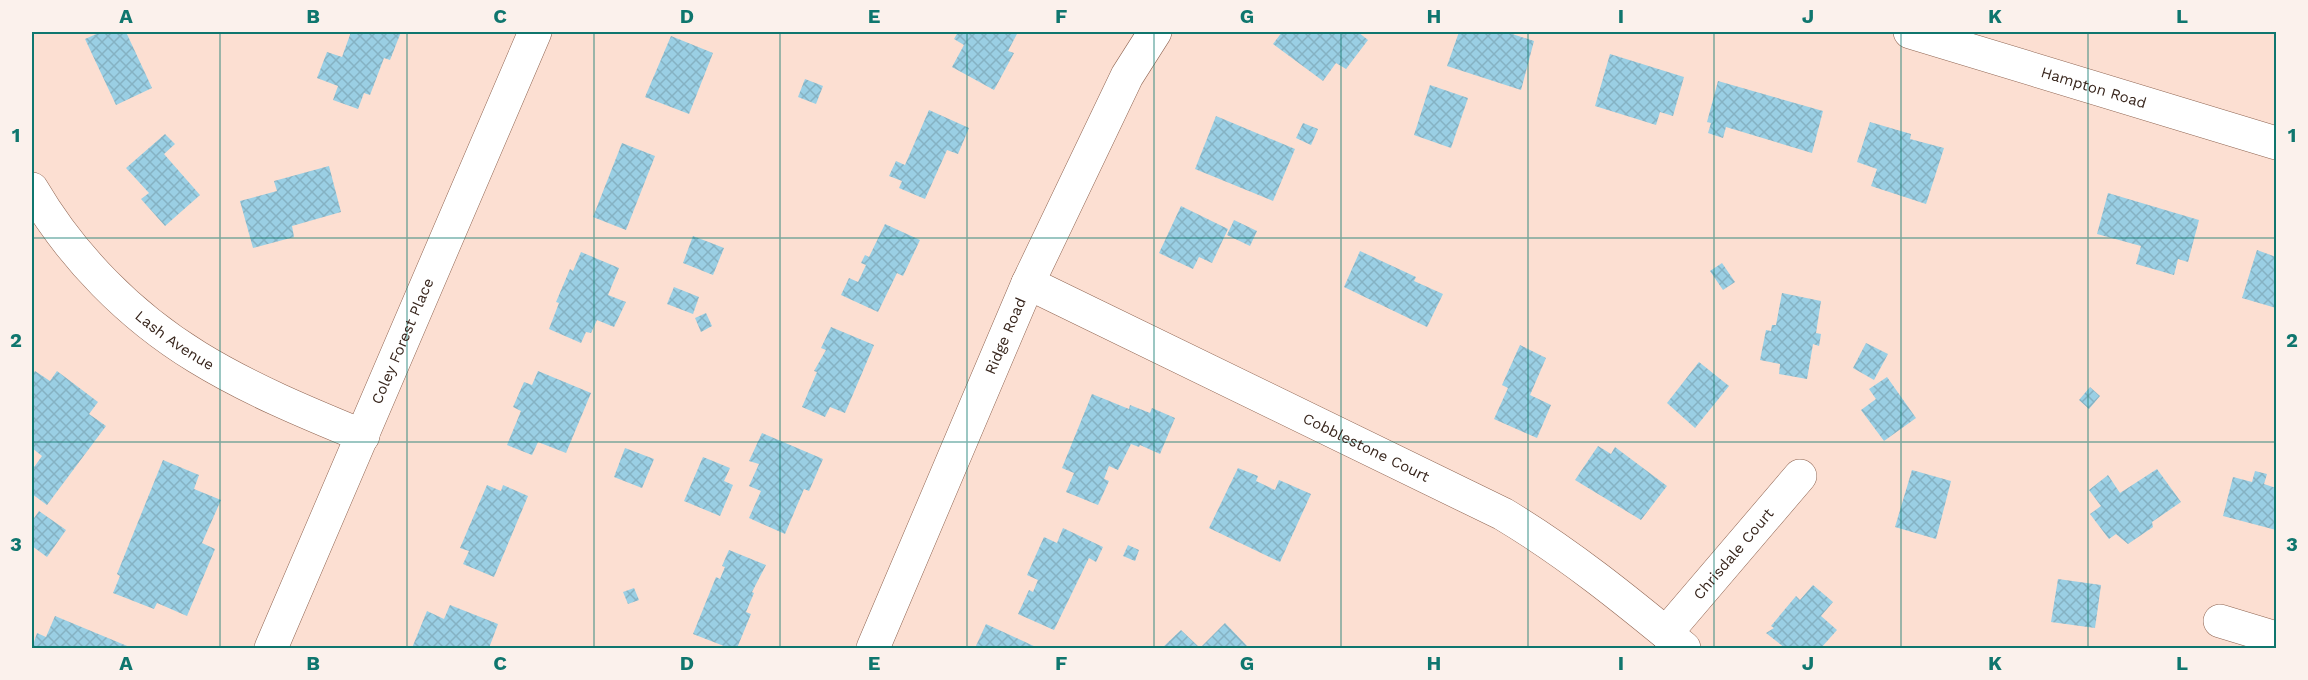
<svg xmlns="http://www.w3.org/2000/svg" width="2308" height="680" viewBox="0 0 2308 680" font-family="'Work Sans',sans-serif">
<style>
.building{fill:url(#building-cross-hatch)}
.lines{fill:none;stroke-linecap:round;stroke-linejoin:round}
.minor-casing{stroke:#8f6451;stroke-width:34}
.minor{stroke:#fff;stroke-width:33}
.grid{fill:none;stroke:#0f766e;stroke-width:1.5;stroke-opacity:0.55}
.labels{text-anchor:middle;stroke-width:4.5;stroke-linejoin:round;paint-order:stroke}
.street-label{font-size:15px;fill:#38261d;stroke:#fbf1ec}
.neatline{fill:none;stroke:#0f766e;stroke-width:2}
.grid-label{font-size:20px;text-anchor:middle;font-weight:bold;fill:#0f766e}
</style>
<defs>
<pattern id="building-cross-hatch" width="8" height="8" patternUnits="userSpaceOnUse" patternTransform="scale(1.5)"><rect width="8" height="8" fill="#9acfe4"/><path d="M0 0l8 8M0 8l8-8" fill="none" stroke="#85b2c3"/></pattern>
</defs>
<rect width="100%" height="100%" fill="#fcdfd2"/>
<g class="building">
<path d="M 101,32 L 126,32 L 152,88 L 116,105 L 85,39 Z"/>
<path d="M 351,32 L 401,32 L 390,60 L 384,58 L 370,95 L 364,93 L 358,109 L 333,100 L 338,86 L 317,78 L 327,52 L 342,57 Z"/>
<path d="M 958,32 L 1018,32 L 1008,51 L 1014,53 L 994,90 L 952,67 L 964,45 L 954,39 Z"/>
<path d="M 1282,32 L 1358,32 L 1368,40 L 1346,69 L 1336,63 L 1323,81 L 1273,44 Z"/>
<path d="M 1459,32 L 1506,32 L 1534,41 L 1521,90 L 1447,66 Z"/>
<path d="M 671,36 L 713,53 L 689,114 L 645,97 Z"/>
<path d="M 1610,54 L 1684,77 L 1673,116 L 1660,112 L 1656,125 L 1595,106 Z"/>
<path d="M 805,79 L 823,86 L 816,104 L 798,97 Z"/>
<path d="M 1718,81 L 1823,111 L 1812,153 L 1726,127 L 1723,138 L 1708,133 L 1711,123 L 1707,122 Z"/>
<path d="M 1430,85 L 1468,98 L 1451,148 L 1414,135 Z"/>
<path d="M 929,110 L 969,128 L 958,154 L 947,150 L 925,199 L 899,188 L 902,181 L 889,176 L 896,161 L 905,165 Z"/>
<path d="M 1216,116 L 1295,149 L 1273,201 L 1195,169 Z"/>
<path d="M 1870,122 L 1911,134 L 1910,139 L 1944,148 L 1926,204 L 1871,186 L 1877,169 L 1857,162 Z"/>
<path d="M 1303,123 L 1318,129 L 1311,145 L 1296,138 Z"/>
<path d="M 165,134 L 175,144 L 164,154 L 200,195 L 165,226 L 141,199 L 149,193 L 126,168 Z"/>
<path d="M 622,143 L 655,156 L 626,230 L 593,217 Z"/>
<path d="M 329,166 L 341,212 L 292,226 L 294,237 L 253,248 L 240,201 L 277,191 L 274,181 Z"/>
<path d="M 2108,193 L 2199,220 L 2188,262 L 2178,259 L 2174,275 L 2136,264 L 2141,246 L 2097,234 Z"/>
<path d="M 1181,206 L 1228,229 L 1212,263 L 1199,257 L 1193,269 L 1159,253 Z"/>
<path d="M 1234,220 L 1257,231 L 1250,246 L 1227,235 Z"/>
<path d="M 885,224 L 920,240 L 903,276 L 897,273 L 878,312 L 841,295 L 849,278 L 858,282 L 866,265 L 861,263 L 865,255 L 869,257 Z"/>
<path d="M 693,236 L 724,248 L 713,275 L 683,263 Z"/>
<path d="M 2257,250 L 2276,257 L 2276,308 L 2242,298 Z"/>
<path d="M 1360,251 L 1416,277 L 1414,281 L 1443,294 L 1427,327 L 1344,287 Z"/>
<path d="M 581,252 L 619,268 L 608,295 L 626,302 L 614,327 L 597,320 L 591,333 L 586,332 L 581,343 L 549,329 L 559,303 L 556,302 L 570,269 L 573,271 Z"/>
<path d="M 1722,263 L 1735,282 L 1723,290 L 1710,271 Z"/>
<path d="M 674,287 L 699,297 L 693,314 L 667,304 Z"/>
<path d="M 1782,293 L 1821,301 L 1816,333 L 1821,334 L 1819,346 L 1813,344 L 1807,379 L 1779,374 L 1780,364 L 1760,360 L 1766,330 L 1771,331 L 1772,325 L 1776,325 Z"/>
<path d="M 706,313 L 712,326 L 701,332 L 695,318 Z"/>
<path d="M 831,327 L 874,345 L 845,413 L 830,407 L 825,417 L 802,407 L 817,372 L 814,371 L 826,350 L 821,348 Z"/>
<path d="M 1866,343 L 1888,354 L 1874,380 L 1853,368 Z"/>
<path d="M 1520,345 L 1546,358 L 1530,395 L 1551,405 L 1537,438 L 1494,419 L 1508,388 L 1502,385 Z"/>
<path d="M 1699,362 L 1729,386 L 1695,428 L 1667,403 Z"/>
<path d="M 35,371 L 50,381 L 57,371 L 98,402 L 89,414 L 106,426 L 47,505 L 32,494 L 32,470 L 42,456 L 32,448 L 32,376 Z"/>
<path d="M 538,371 L 591,393 L 566,453 L 538,442 L 532,455 L 507,445 L 521,411 L 513,407 L 524,382 L 532,385 Z"/>
<path d="M 1887,377 L 1916,418 L 1884,441 L 1861,410 L 1876,399 L 1869,389 Z"/>
<path d="M 2090,387 L 2100,396 L 2089,409 L 2079,400 Z"/>
<path d="M 1092,394 L 1129,409 L 1130,405 L 1150,413 L 1152,408 L 1175,418 L 1160,454 L 1140,445 L 1139,447 L 1131,444 L 1118,470 L 1109,466 L 1104,479 L 1109,481 L 1098,505 L 1066,492 L 1074,473 L 1062,468 Z"/>
<path d="M 762,433 L 823,459 L 809,491 L 804,489 L 785,534 L 749,518 L 761,491 L 749,486 L 759,464 L 749,461 Z"/>
<path d="M 1598,446 L 1611,454 L 1615,447 L 1667,486 L 1641,520 L 1575,480 Z"/>
<path d="M 625,448 L 654,459 L 642,488 L 614,477 Z"/>
<path d="M 703,457 L 730,468 L 724,481 L 733,485 L 720,516 L 684,501 Z"/>
<path d="M 163,460 L 199,475 L 194,489 L 221,500 L 202,543 L 215,549 L 187,616 L 157,603 L 154,609 L 113,593 L 120,576 L 117,574 Z"/>
<path d="M 1238,468 L 1258,476 L 1256,481 L 1275,490 L 1279,480 L 1311,494 L 1280,562 L 1209,528 Z"/>
<path d="M 2157,469 L 2181,502 L 2152,522 L 2153,527 L 2128,544 L 2116,534 L 2109,539 L 2090,514 L 2101,506 L 2089,490 L 2108,475 L 2120,493 Z"/>
<path d="M 1912,470 L 1951,481 L 1936,539 L 1895,527 Z"/>
<path d="M 2255,471 L 2267,474 L 2264,484 L 2276,488 L 2276,530 L 2223,516 L 2233,477 L 2252,482 Z"/>
<path d="M 487,485 L 501,491 L 503,485 L 528,496 L 494,577 L 463,564 L 469,551 L 460,548 Z"/>
<path d="M 39,511 L 66,530 L 47,557 L 32,546 L 32,521 Z"/>
<path d="M 1063,528 L 1103,547 L 1096,562 L 1089,558 L 1054,630 L 1018,614 L 1029,590 L 1033,592 L 1038,580 L 1027,575 L 1044,537 L 1057,543 Z"/>
<path d="M 1128,545 L 1139,550 L 1135,561 L 1123,556 Z"/>
<path d="M 729,550 L 766,565 L 752,592 L 754,593 L 746,612 L 751,614 L 737,648 L 729,648 L 693,634 L 716,577 L 720,579 L 725,567 L 722,566 Z"/>
<path d="M 2058,579 L 2101,585 L 2095,628 L 2051,622 Z"/>
<path d="M 1813,585 L 1833,602 L 1821,616 L 1837,630 L 1821,648 L 1785,648 L 1766,633 L 1774,628 L 1771,626 L 1796,596 L 1800,600 Z"/>
<path d="M 634,588 L 639,600 L 628,604 L 623,592 Z"/>
<path d="M 450,605 L 498,624 L 489,648 L 412,648 L 427,611 L 444,619 Z"/>
<path d="M 55,616 L 132,648 L 32,648 L 37,633 L 46,637 Z"/>
<path d="M 1225,623 L 1248,647 L 1247,648 L 1162,648 L 1181,630 L 1200,648 Z"/>
<path d="M 986,624 L 1038,648 L 975,648 Z"/>
</g>
<g class="lines">
<g class="minor-casing">
<g id="minor">
<path id="s1" d="M 1910,32 L 2276,143"/>
<path id="s2" d="M 32,189 C 72,257 130,316 197,357 C 249,389 307,413 363,436"/>
<path id="s3" d="M 1028,283 L 1503,514 C 1568,553 1626,600 1684,648"/>
<path d="M 2220,621 L 2276,638"/>
<path id="s4" d="M 1666,633 L 1800,476"/>
<path id="s5" d="M 271,648 L 535,32"/>
<path id="s6" d="M 873,648 L 1028,283 L 1127,76 L 1155,32"/>
</g>
</g>
<use href="#minor" class="minor"/>
</g>
<path class="grid" d="M 220,32 L 220,648M 407,32 L 407,648M 594,32 L 594,648M 780,32 L 780,648M 967,32 L 967,648M 1154,32 L 1154,648M 1341,32 L 1341,648M 1528,32 L 1528,648M 1714,32 L 1714,648M 1901,32 L 1901,648M 2088,32 L 2088,648M 32,238 L 2276,238M 32,442 L 2276,442"/>
<g class="labels">
<g class="street-label">
<text dy="5" stroke="none"><textPath href="#s1" startOffset="192">Hampton Road</textPath></text>
<text dy="5" stroke="none"><textPath href="#s6" startOffset="339">Ridge Road</textPath></text>
<text dy="5" stroke="none"><textPath href="#s2" startOffset="210">Lash Avenue</textPath></text>
<text dy="5" stroke="none"><textPath href="#s5" startOffset="334">Coley Forest Place</textPath></text>
<text dy="5" stroke="none"><textPath href="#s3" startOffset="376">Cobblestone Court</textPath></text>
<text dy="5" stroke="none"><textPath href="#s4" startOffset="104">Chrisdale Court</textPath></text>
</g>
</g>
<rect width="2308" height="680" fill="none" stroke="#fbf1ec" stroke-width="66"/>
<rect x="33" y="33" width="2242" height="614" class="neatline"/>
<g class="grid-label">
<text x="126" y="23">A</text>
<text x="313" y="23">B</text>
<text x="500" y="23">C</text>
<text x="687" y="23">D</text>
<text x="874" y="23">E</text>
<text x="1061" y="23">F</text>
<text x="1247" y="23">G</text>
<text x="1434" y="23">H</text>
<text x="1621" y="23">I</text>
<text x="1808" y="23">J</text>
<text x="1995" y="23">K</text>
<text x="2182" y="23">L</text>
<text x="16" y="142">1</text>
<text x="2292" y="142">1</text>
<text x="16" y="347">2</text>
<text x="2292" y="347">2</text>
<text x="16" y="551">3</text>
<text x="2292" y="551">3</text>
<text x="126" y="670">A</text>
<text x="313" y="670">B</text>
<text x="500" y="670">C</text>
<text x="687" y="670">D</text>
<text x="874" y="670">E</text>
<text x="1061" y="670">F</text>
<text x="1247" y="670">G</text>
<text x="1434" y="670">H</text>
<text x="1621" y="670">I</text>
<text x="1808" y="670">J</text>
<text x="1995" y="670">K</text>
<text x="2182" y="670">L</text>
</g>
</svg>
